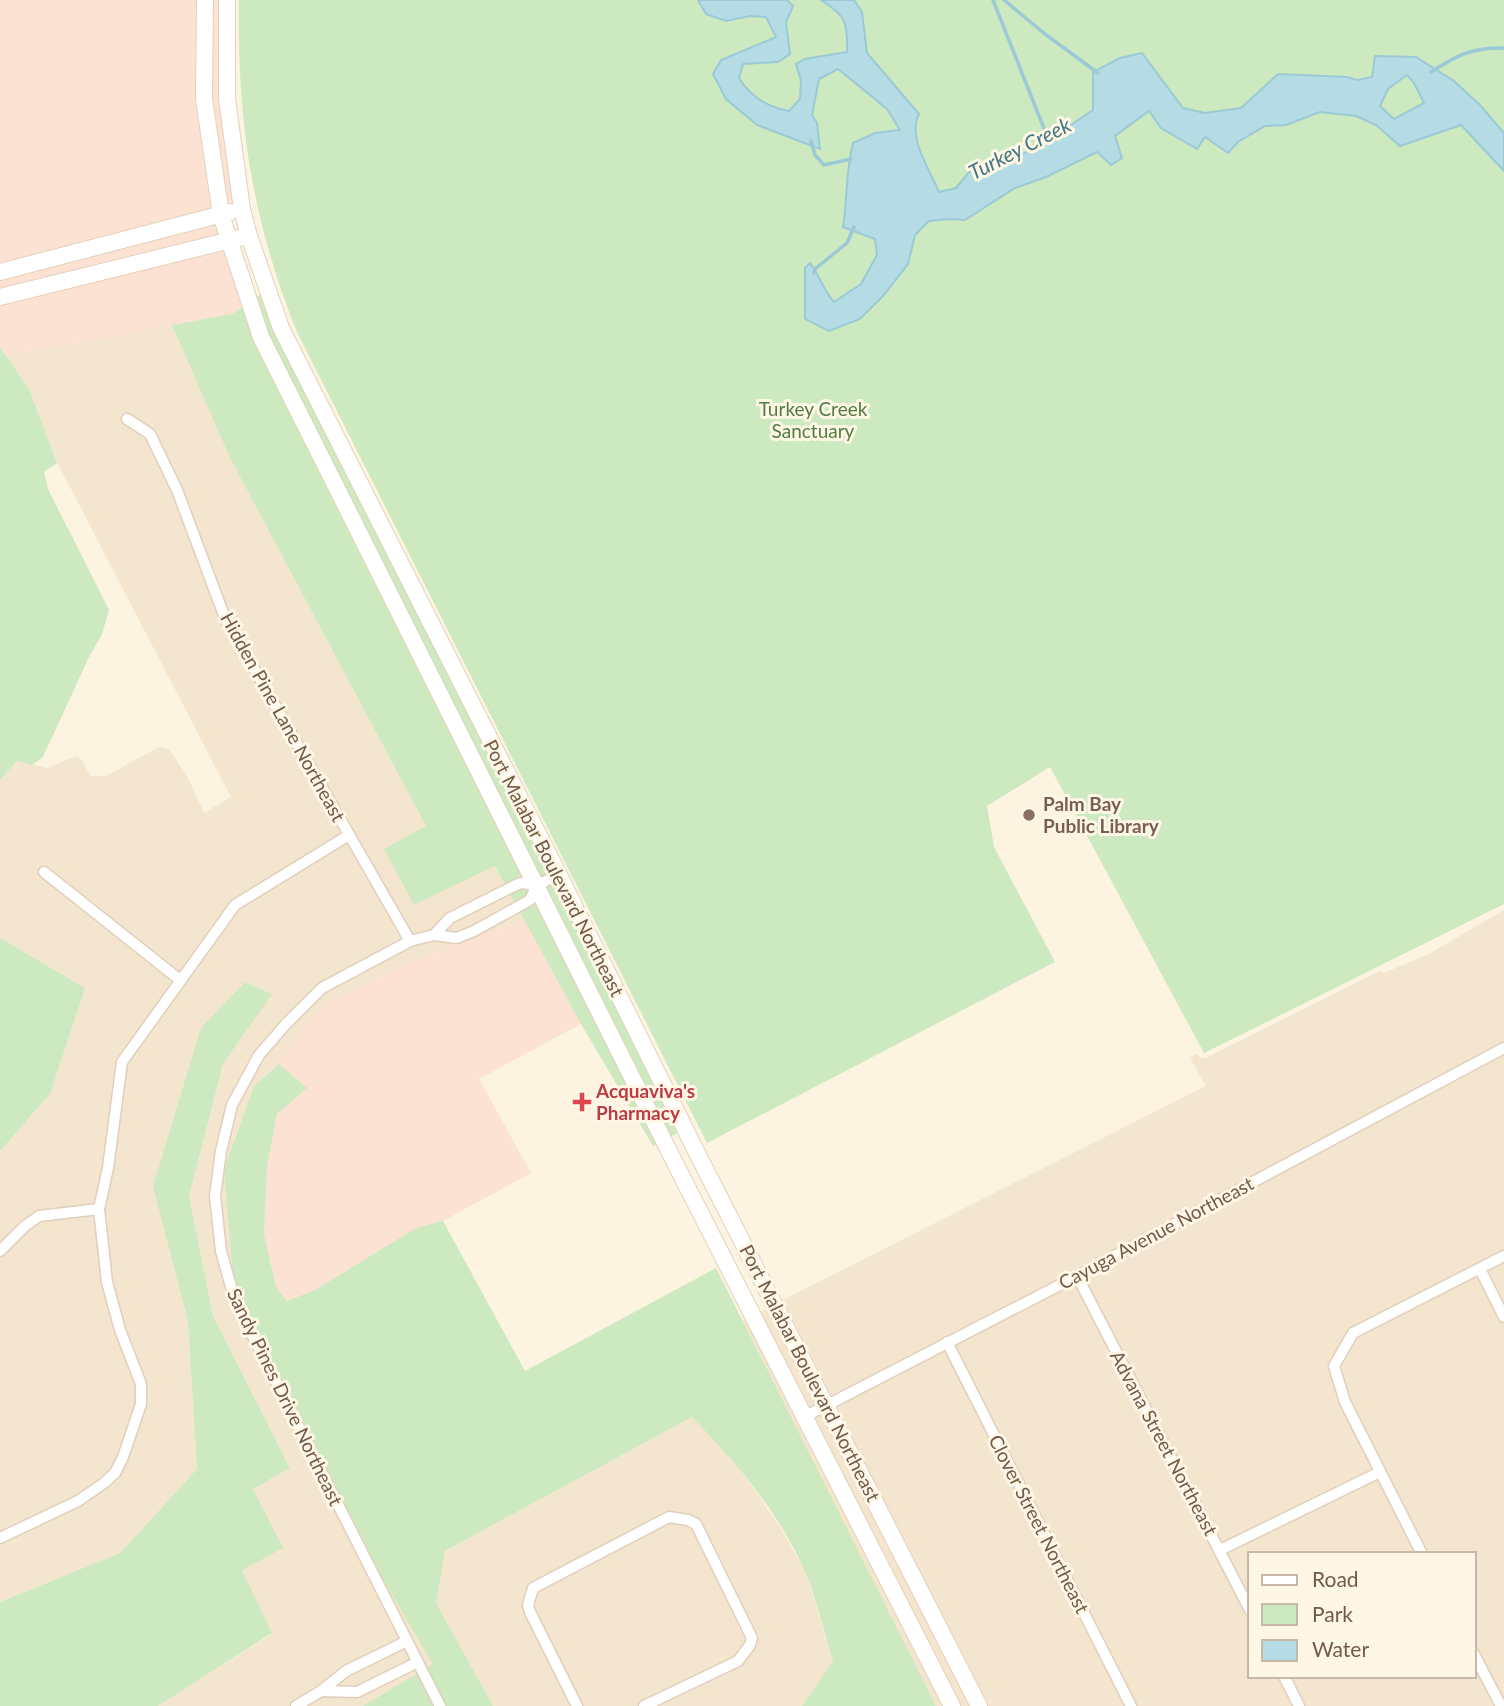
<svg xmlns="http://www.w3.org/2000/svg" width="1504" height="1706" viewBox="0 0 1504 1706" font-family="Lato,sans-serif">
<style>
.residential{fill:#f3e5ce;fill-rule:evenodd}
.commercial{fill:#fce2d3}
.green{fill:#cde9bf}
.water{fill:#b5dbe4;stroke:#9bc9d6;stroke-width:2;fill-rule:evenodd}
.lines{fill:none;stroke-linecap:round;stroke-linejoin:round}
.stream{stroke:#9bc9d6;stroke-width:3.5}
.street-casing{stroke:#dfcfbc;stroke-width:13}
.secondary-casing{stroke:#e4d1ba;stroke-width:18}
.street{stroke:#fff;stroke-width:10}
.secondary{stroke:#fff;stroke-width:16}
.education-dot{fill:#8d6e63;stroke:#fff7e6;stroke-width:2.5}
.health-dot{fill:#e0444e;stroke:#fff7e6;stroke-width:2.5}
.labels{text-anchor:middle;stroke-width:6;stroke-linejoin:round;paint-order:stroke}
.park-label{font-size:19px;fill:#517d42;stroke:#fff7e6}
.street-label{font-size:19px;fill:#725948;stroke:#fff7e6}
.education-label{font-size:19px;font-weight:bold;fill:#785e54;stroke:#fff7e6;text-anchor:start}
.health-label{font-size:19px;font-weight:bold;fill:#be3a42;stroke:#fff7e6;text-anchor:start}
.water-label{font-size:21px;font-style:italic;fill:#427685;stroke:#fff7e6}
</style>
<rect width="100%" height="100%" fill="#fcf3e0"/>
<g class="residential">
<path d="M 172,325 L 230,458 L 426,826 L 414,905 L 495,866 L 524,919 L 400,966 L 329,1003 L 291,1045 L 279,1064 L 254,1086 L 224,1169 L 284,1383 L 384,1581 L 434,1664 L 363,1706 L 158,1706 L 272,1634 L 242,1570 L 253,1489 L 290,1468 L 213,1316 L 189,1196 L 223,1064 L 271,994 L 246,982 L 154,1186 L 188,1321 L 197,1469 L 120,1553 L 0,1602 L 0,1151 L 50,1094 L 85,988 L 0,938 L 0,780 L 17,761 L 48,768 L 76,756 L 82,760 L 90,776 L 106,776 L 159,747 L 169,749 L 188,778 L 204,813 L 231,797 L 56,460 L 30,391 L 6,356 Z"/>
<path d="M 1504,910 L 1504,1706 L 987,1706 L 781,1301 L 1206,1086 L 1190,1058 L 1197,1054 L 1201,1058 L 1206,1058 L 1380,971 L 1384,973 L 1429,954 ZM 1250,1554 L 1474,1554 L 1474,1676 L 1250,1676 Z"/>
<path d="M 769,1307 L 971,1706 L 960,1706 L 760,1312 Z"/>
<path d="M 748,1318 L 944,1706 L 936,1706 L 742,1321 Z"/>
<path d="M 692,1417 L 732,1458 L 780,1527 L 806,1573 L 833,1661 L 802,1706 L 493,1706 L 436,1603 L 445,1551 Z"/>
</g>
<g class="commercial">
<path d="M 0,0 L 198,0 L 197,101 L 213,210 L 0,265 Z"/>
<path d="M 211,0 L 220,0 L 220,100 L 235,204 L 226,207 L 211,98 Z"/>
<path d="M 215,222 L 220,236 L 0,290 L 0,278 Z"/>
<path d="M 224,248 L 243,306 L 232,314 L 6,356 L 0,347 L 0,303 Z"/>
<path d="M 524,919 L 581,1024 L 479,1079 L 531,1173 L 443,1221 L 416,1229 L 315,1290 L 287,1301 L 276,1287 L 264,1234 L 267,1167 L 277,1114 L 307,1088 L 279,1064 L 291,1045 L 329,1003 L 400,966 Z"/>
</g>
<g class="green">
<path d="M 239,0 L 1504,0 L 1504,133 L 1480,105 L 1504,168 L 1504,904 L 1204,1053 L 1050,767 L 987,806 L 994,847 L 1055,962 L 707,1143 L 297,332 C 252,220 237,121 239,0 Z"/>
<path d="M 262,293 L 275,330 L 336,455 L 553,878 L 679,1132 L 670,1137 L 268,334 L 255,298 Z"/>
<path d="M 243,306 L 657,1144 L 653,1146 L 581,1024 L 495,866 L 414,905 L 384,849 L 426,826 L 230,458 L 172,325 L 232,314 Z"/>
<path d="M 0,347 L 30,391 L 57,463 L 44,472 L 48,489 L 109,610 L 102,634 L 88,659 L 43,757 L 32,765 L 17,761 L 0,780 Z"/>
<path d="M 0,938 L 85,988 L 50,1094 L 0,1151 Z"/>
<path d="M 245,982 L 272,994 L 223,1064 L 189,1196 L 213,1316 L 290,1468 L 253,1489 L 283,1548 L 242,1570 L 272,1633 L 158,1706 L 0,1706 L 0,1602 L 120,1553 L 197,1469 L 188,1321 L 153,1186 L 201,1028 Z"/>
<path d="M 279,1064 L 307,1088 L 277,1114 L 267,1167 L 264,1234 L 276,1287 L 287,1301 L 315,1290 L 416,1228 L 443,1221 L 525,1371 L 716,1268 L 936,1706 L 802,1706 L 833,1661 C 824,1632 817,1601 806,1574 C 781,1515 736,1462 692,1417 L 445,1551 L 436,1603 L 493,1706 L 363,1706 L 433,1664 L 384,1581 L 284,1383 L 235,1301 L 224,1169 L 254,1086 Z"/>
</g>
<path class="water" d="M 698,0 L 787,0 L 793,6 L 786,22 L 790,54 L 778,62 L 743,64 L 739,78 C 750,96 767,107 789,111 L 800,99 L 801,81 L 796,64 L 805,59 L 847,52 C 848,22 846,16 821,0 L 854,0 L 862,12 L 867,53 L 919,114 C 907,138 930,170 939,192 L 956,188 L 970,171 L 994,157 L 1017,157 L 1041,145 L 1093,110 L 1093,72 L 1120,58 L 1142,53 L 1183,108 L 1205,113 L 1241,108 L 1278,74 L 1347,77 L 1357,80 L 1372,77 L 1375,56 L 1416,57 L 1454,81 L 1480,105 L 1504,133 L 1504,171 L 1461,125 L 1400,146 L 1376,125 L 1356,116 L 1320,112 L 1286,125 L 1265,126 L 1238,142 L 1228,153 L 1205,137 L 1197,149 L 1161,128 L 1149,111 L 1115,136 L 1122,158 L 1111,165 L 1097,152 L 1046,177 L 1015,188 L 965,220 L 950,219 L 929,221 L 915,235 L 908,264 L 883,296 L 860,319 L 829,331 L 805,319 L 805,268 L 810,263 C 820,276 823,290 834,302 L 861,284 L 877,255 L 875,239 L 843,227 C 848,197 845,174 853,143 L 875,133 L 900,130 L 887,109 L 838,69 L 819,79 L 812,115 L 817,123 L 820,149 L 757,125 L 726,99 L 713,74 L 721,60 L 776,37 L 766,17 L 750,16 L 726,21 L 706,14 ZM 1407,75 L 1414,83 L 1424,103 L 1394,119 L 1380,106 L 1388,89 Z"/>
<g class="lines">
<g class="stream">
<path d="M 993,0 L 1049,141"/>
<path d="M 1004,0 L 1045,34 L 1098,73"/>
<path d="M 1431,72 C 1459,54 1471,48 1504,48"/>
<path d="M 811,141 L 815,155 L 824,165 L 851,159"/>
<path d="M 814,273 L 815,269 L 847,243 L 854,227"/>
</g>
<g class="street-casing">
<g id="street">
<path d="M 127,419 L 150,434 L 177,490 L 225,618 L 410,941"/>
<path d="M 44,872 L 180,980"/>
<path d="M 434,935 L 457,938 L 474,931 L 530,900 L 537,885"/>
<path d="M 0,1251 L 25,1226 L 39,1216 L 99,1209"/>
<path d="M 1480,1269 L 1504,1317"/>
<path d="M 1077,1276 L 1250,1610"/>
<path d="M 947,1342 L 1131,1706"/>
<path d="M 806,1416 L 1077,1276 L 1504,1048"/>
<path d="M 0,1538 L 78,1501 L 104,1483 L 115,1473 L 123,1457 L 141,1404 L 141,1384 L 120,1330 L 107,1282 L 99,1209 L 108,1168 L 122,1062 L 235,905 L 349,835"/>
<path d="M 1220,1550 L 1380,1472"/>
<path d="M 1422,1554 L 1345,1402 L 1334,1366 L 1353,1333 L 1504,1256"/>
<path d="M 1474,1654 L 1501,1706"/>
<path d="M 1284,1676 L 1299,1706"/>
<path d="M 321,1691 L 357,1692 L 418,1662"/>
<path d="M 296,1706 L 321,1691 L 346,1671 L 407,1641"/>
<path d="M 440,1706 L 235,1301 L 221,1251 L 215,1196 L 221,1151 L 232,1105 L 259,1055 L 286,1024 L 322,988 L 410,941 L 434,935 L 450,918 L 516,885 L 521,883 L 537,885 L 559,875"/>
<path d="M 577,1706 L 530,1612 L 528,1605 L 533,1588 L 669,1517 L 688,1520 L 696,1524 L 752,1638 L 750,1645 L 738,1661 L 644,1706"/>
</g>
</g>
<g class="secondary-casing">
<g id="secondary">
<path d="M 205,0 L 204,99 L 221,215 L 261,337 L 676,1165 L 952,1706"/>
<path d="M 227,0 L 227,99 L 242,209 L 249,236 L 281,328 L 559,875 L 698,1155 L 979,1706"/>
<path d="M 0,272 L 230,212"/>
<path d="M 0,297 L 239,238"/>
</g>
</g>
<use href="#street" class="street"/>
<use href="#secondary" class="secondary"/>
</g>
<circle class="education-dot" cx="1029" cy="815" r="7"/>
<path class="health-dot" d="M578.5 1091.5h7v7h7v7h-7v7h-7v-7h-7v-7h7z"/>
<g class="labels">
<g class="park-label">
<text x="813" y="416">Turkey Creek<tspan x="813" dy="22">Sanctuary</tspan></text>
</g>
<g class="street-label">
<text transform="translate(283 717) rotate(61)" y="7">Hidden Pine Lane Northeast</text>
<text transform="translate(554 868) rotate(63)" y="7">Port Malabar Boulevard Northeast</text>
<text transform="translate(1156 1233) rotate(-28)" y="7">Cayuga Avenue Northeast</text>
<text transform="translate(810 1373) rotate(63)" y="7">Port Malabar Boulevard Northeast</text>
<text transform="translate(285 1397) rotate(64)" y="7">Sandy Pines Drive Northeast</text>
<text transform="translate(1164 1443) rotate(62)" y="7">Advana Street Northeast</text>
<text transform="translate(1039 1524) rotate(63)" y="7">Clover Street Northeast</text>
</g>
<g class="education-label">
<text x="1043" y="811">Palm Bay<tspan x="1043" dy="22">Public Library</tspan></text>
</g>
<g class="health-label">
<text x="596" y="1098">Acquaviva's<tspan x="596" dy="22">Pharmacy</tspan></text>
</g>
<g class="water-label">
<text transform="translate(1020 149) rotate(-27)" y="7">Turkey Creek</text>
</g>
</g>
<rect x="1248" y="1552" width="228" height="126" fill="#fff7e6" stroke="#c7b8a7" stroke-width="2"/>
<rect x="1262" y="1575" width="35" height="10" fill="#ffffff" stroke="#c7b8a7" stroke-width="2"/>
<text x="1312" y="1587" font-size="21" fill="#725948">Road</text>
<rect x="1262" y="1604" width="35" height="21" fill="#cde9bf" stroke="#c7b8a7" stroke-width="2"/>
<text x="1312" y="1622" font-size="21" fill="#725948">Park</text>
<rect x="1262" y="1640" width="35" height="21" fill="#b5dbe4" stroke="#c7b8a7" stroke-width="2"/>
<text x="1312" y="1657" font-size="21" fill="#725948">Water</text>
</svg>
